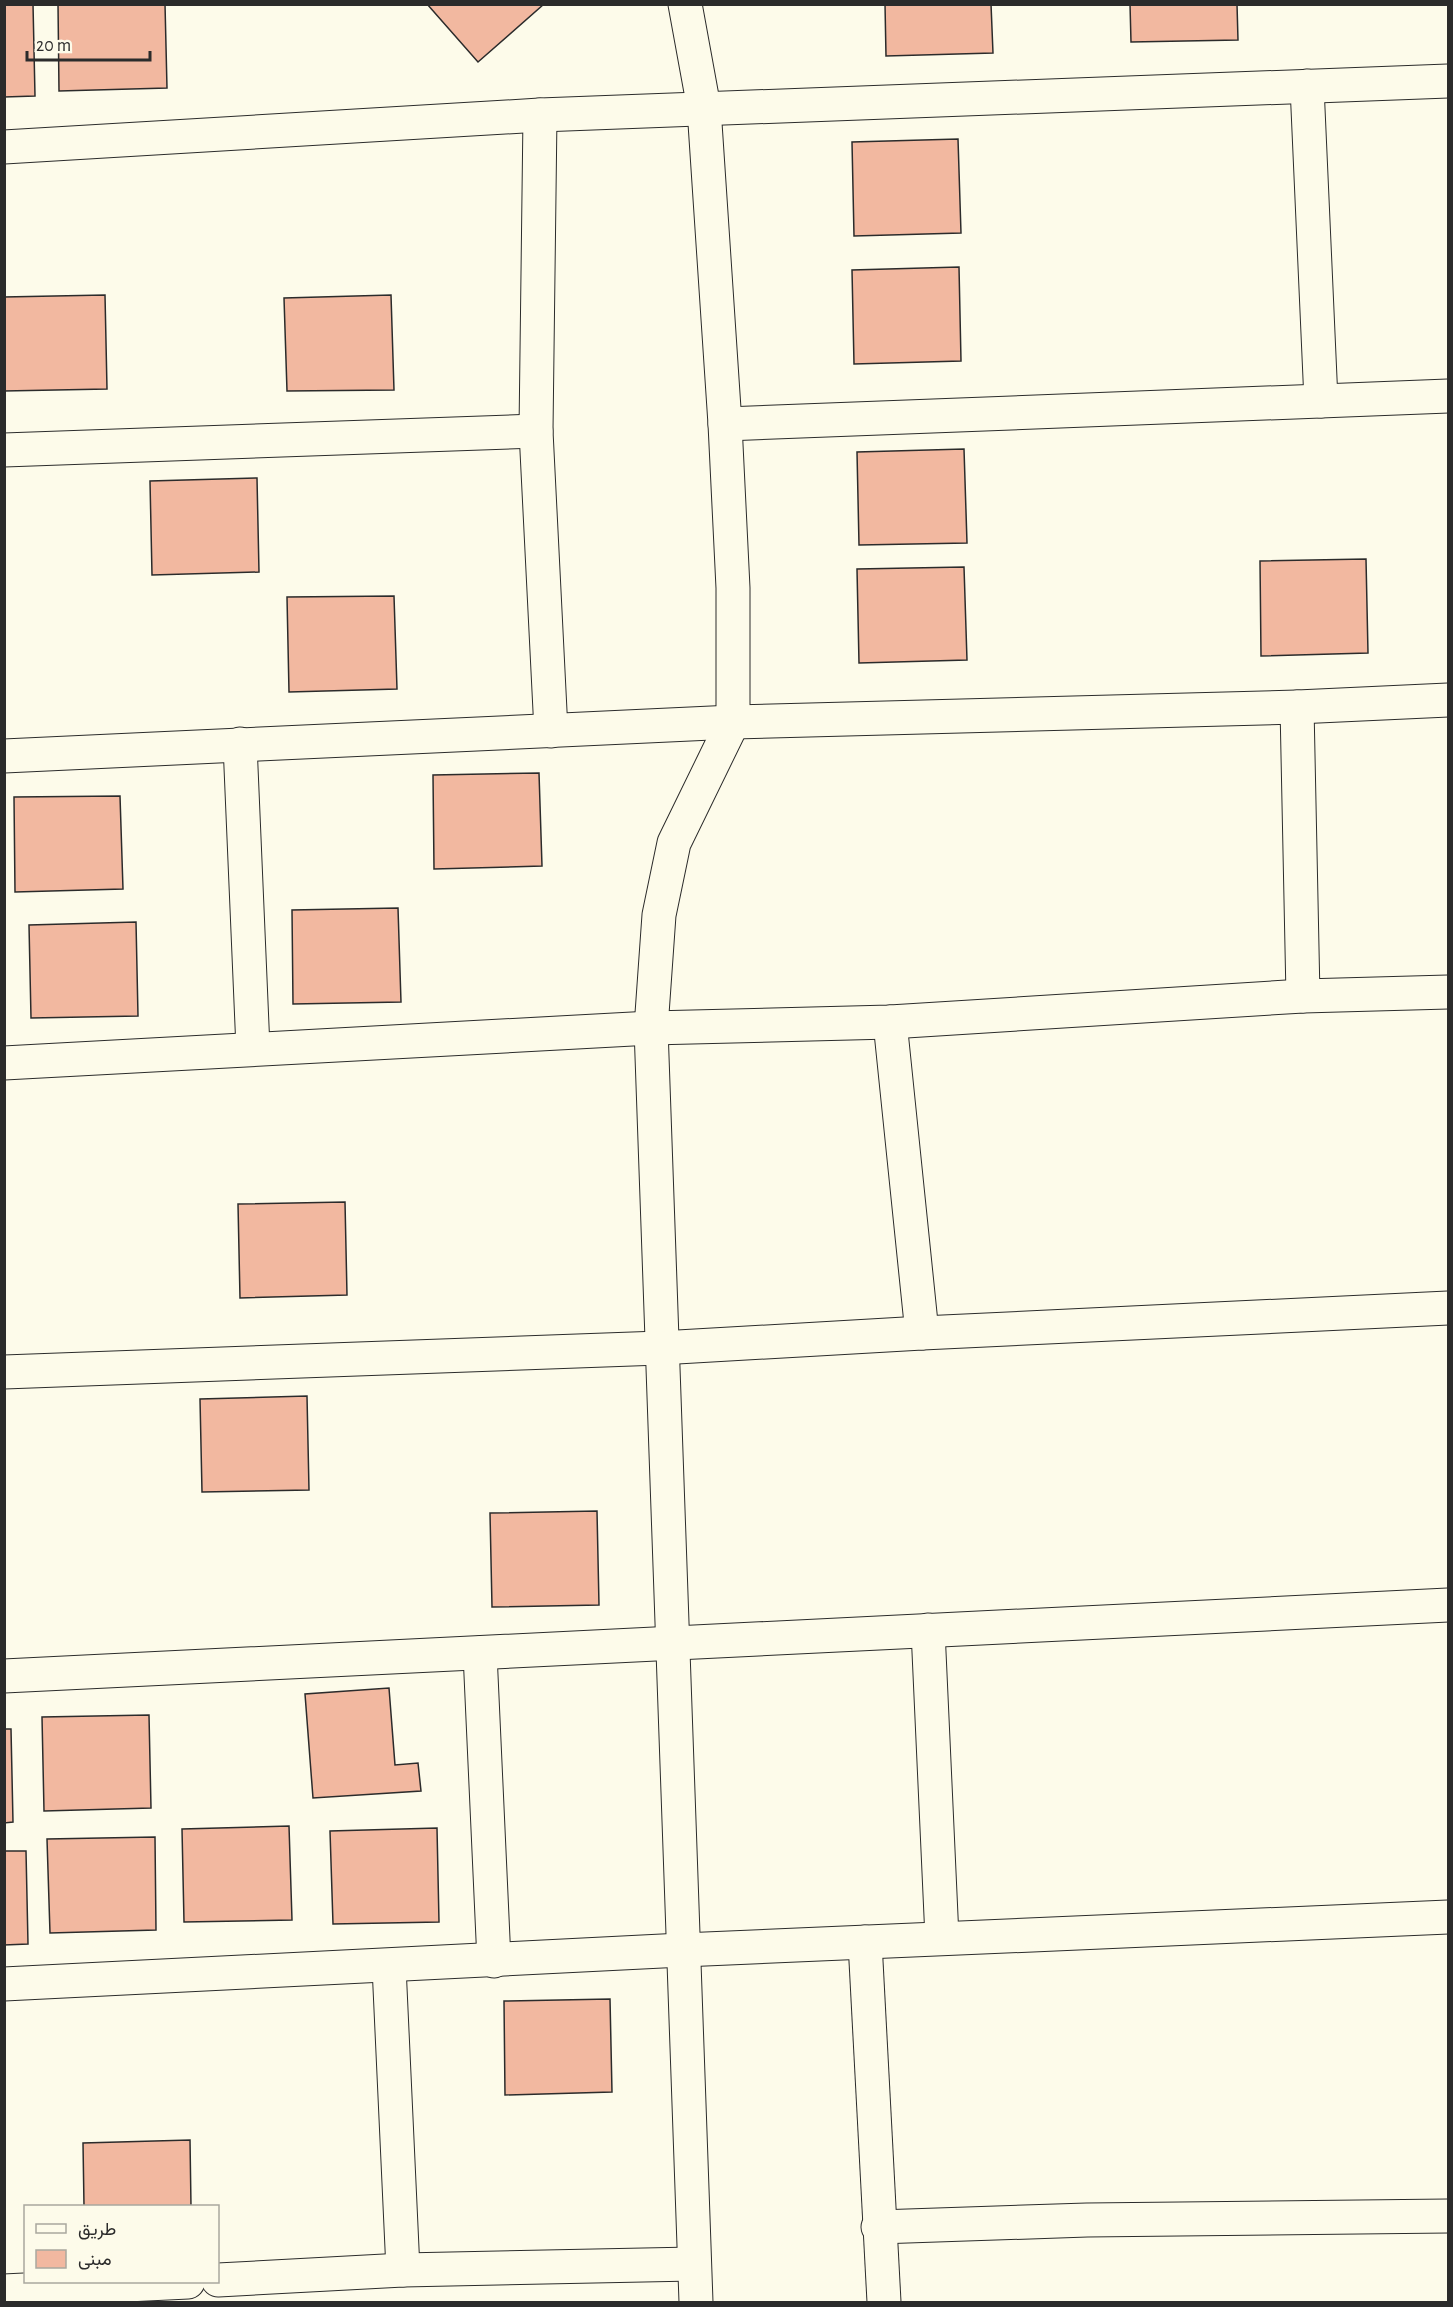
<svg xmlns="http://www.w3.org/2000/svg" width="1453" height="2307" viewBox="0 0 1453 2307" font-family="'Alegreya Sans',Vazirmatn,sans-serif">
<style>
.building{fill:#f2b8a0;stroke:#2b2b2b;stroke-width:1.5}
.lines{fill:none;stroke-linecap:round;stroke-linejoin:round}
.street-casing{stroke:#2b2b2b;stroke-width:35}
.street{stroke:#fdfbea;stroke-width:33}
</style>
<rect width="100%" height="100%" fill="#fdfbea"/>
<g class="building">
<path d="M 4,4 L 33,4 L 35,96 L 4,97 Z"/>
<path d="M 58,4 L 165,4 L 167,88 L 59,91 Z"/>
<path d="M 427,4 L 544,4 L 478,62 Z"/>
<path d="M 885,4 L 991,4 L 993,53 L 886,56 Z"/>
<path d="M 1130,4 L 1237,4 L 1238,40 L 1131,42 Z"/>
<path d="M 958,139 L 961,233 L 854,236 L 852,142 Z"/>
<path d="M 959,267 L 961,361 L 854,364 L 852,270 Z"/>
<path d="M 105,295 L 107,389 L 4,391 L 4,297 Z"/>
<path d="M 391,295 L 394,390 L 287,391 L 284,298 Z"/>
<path d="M 964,449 L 967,543 L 859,545 L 857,452 Z"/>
<path d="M 257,478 L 259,572 L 152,575 L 150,481 Z"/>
<path d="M 1366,559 L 1368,653 L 1261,656 L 1260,561 Z"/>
<path d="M 964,567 L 967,660 L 859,663 L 857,569 Z"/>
<path d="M 394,596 L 397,689 L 289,692 L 287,597 Z"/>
<path d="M 539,773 L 542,866 L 434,869 L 433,775 Z"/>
<path d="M 120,796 L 123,889 L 15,892 L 14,797 Z"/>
<path d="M 398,908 L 401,1002 L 293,1004 L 292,910 Z"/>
<path d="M 136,922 L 138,1016 L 31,1018 L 29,925 Z"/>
<path d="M 345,1202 L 347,1295 L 240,1298 L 238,1204 Z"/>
<path d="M 307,1396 L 309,1490 L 202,1492 L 200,1399 Z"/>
<path d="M 597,1511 L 599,1605 L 492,1607 L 490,1513 Z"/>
<path d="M 389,1688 L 395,1765 L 418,1763 L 421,1791 L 313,1798 L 305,1694 Z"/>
<path d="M 149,1715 L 151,1808 L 44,1811 L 42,1717 Z"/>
<path d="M 4,1729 L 11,1729 L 13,1822 L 4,1823 Z"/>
<path d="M 289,1826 L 292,1920 L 184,1922 L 182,1829 Z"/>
<path d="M 437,1828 L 439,1922 L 333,1924 L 330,1831 Z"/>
<path d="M 155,1837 L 156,1930 L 50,1933 L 47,1839 Z"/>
<path d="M 4,1851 L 26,1851 L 28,1944 L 4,1945 Z"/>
<path d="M 610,1999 L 612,2092 L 505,2095 L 504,2001 Z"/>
<path d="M 190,2140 L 191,2206 L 84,2206 L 83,2143 Z"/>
</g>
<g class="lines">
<g class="street-casing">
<g id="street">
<path d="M 685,4 L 704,108 L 725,424 L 733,588 L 733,722 L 674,843 L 659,915 L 651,1028 L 696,2302"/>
<path d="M 1307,86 L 1321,401"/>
<path d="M 540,115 L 536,431 L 551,731"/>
<path d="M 4,147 L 540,115 L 1448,81"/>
<path d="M 725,424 L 1448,396"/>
<path d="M 4,450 L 536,431"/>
<path d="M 1297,707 L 1303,996"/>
<path d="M 240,744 L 253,1049"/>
<path d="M 4,756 L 733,722 L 1297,707 L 1448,700"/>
<path d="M 890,1022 L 922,1333"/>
<path d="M 4,1063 L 651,1028 L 890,1022 L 1303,996 L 1448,992"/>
<path d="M 4,1372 L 660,1348 L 922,1333 L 1448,1308"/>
<path d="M 928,1630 L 942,1938"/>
<path d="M 480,1653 L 494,1961"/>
<path d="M 4,1676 L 1448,1605"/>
<path d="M 865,1942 L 884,2302"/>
<path d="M 389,1966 L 403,2270"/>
<path d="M 4,1984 L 682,1950 L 1448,1917"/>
<path d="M 878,2227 L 1087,2220 L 1448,2216"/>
<path d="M 218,2280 L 403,2270 L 693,2264"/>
<path d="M 4,2291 L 188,2282"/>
</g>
</g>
<use href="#street" class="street"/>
</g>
<rect width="1453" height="2307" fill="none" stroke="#2b2b2b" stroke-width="12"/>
<rect x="24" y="2205" width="195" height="78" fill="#fdfbea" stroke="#a9a89e" stroke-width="1.5"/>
<rect x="36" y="2224" width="30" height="9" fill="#fdfbea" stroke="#a9a89e" stroke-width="1.5"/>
<text x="78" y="2235" font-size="18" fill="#2b2b2b">طريق</text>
<rect x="36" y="2250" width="30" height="18" fill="#f2b8a0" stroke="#a9a89e" stroke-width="1.5"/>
<text x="78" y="2265" font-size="18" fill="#2b2b2b">مبنى</text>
<path d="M27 51v9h123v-9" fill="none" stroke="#2b2b2b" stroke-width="3"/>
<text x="36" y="51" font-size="18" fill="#2b2b2b" stroke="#fdfbea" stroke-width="4.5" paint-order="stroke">20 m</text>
</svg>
